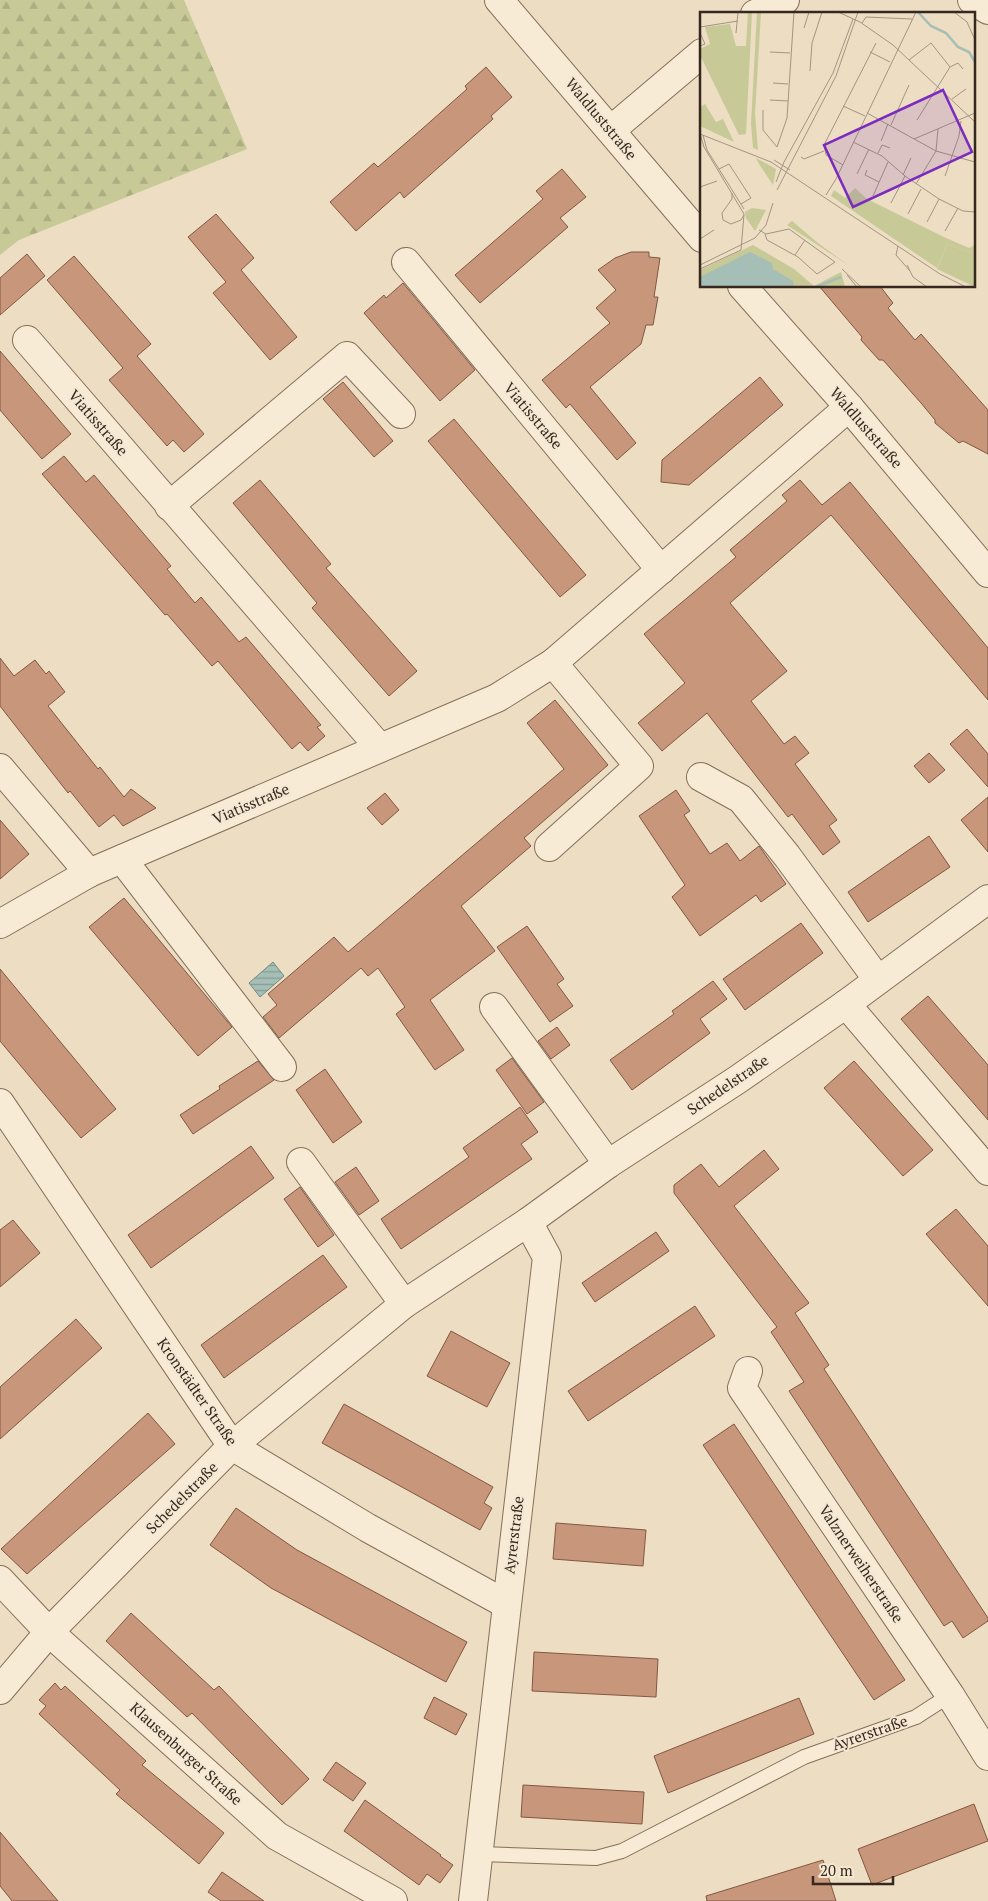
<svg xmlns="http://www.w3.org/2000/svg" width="988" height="1901" viewBox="0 0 988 1901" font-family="'PT Serif',serif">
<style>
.forest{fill:url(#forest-firs)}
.water{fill:url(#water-rules);stroke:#6c8c82}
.building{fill:#c8967a;stroke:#835742}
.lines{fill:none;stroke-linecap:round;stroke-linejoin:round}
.service-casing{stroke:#856f5b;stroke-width:16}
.minor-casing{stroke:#856f5b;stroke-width:30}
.service{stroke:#f7ebd6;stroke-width:14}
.minor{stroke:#f7ebd6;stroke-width:28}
.labels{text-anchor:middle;stroke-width:4;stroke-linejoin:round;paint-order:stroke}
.street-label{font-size:15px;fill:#36281e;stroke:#f4e8d2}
.inset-river{fill:none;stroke:#a5bfb6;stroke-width:2.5}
.inset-road{fill:none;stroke:#a39581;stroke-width:1}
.view{fill:#7b2cbf;fill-opacity:0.15;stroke:#7b2cbf;stroke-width:2.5}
.inset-edge{fill:none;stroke:#36281e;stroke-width:2.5}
</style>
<defs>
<pattern id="forest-firs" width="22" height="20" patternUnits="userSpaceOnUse" patternTransform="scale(1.25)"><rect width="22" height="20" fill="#c7c997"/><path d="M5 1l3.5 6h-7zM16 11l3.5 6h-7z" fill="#acad82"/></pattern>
<pattern id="water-rules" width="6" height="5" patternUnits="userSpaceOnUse" patternTransform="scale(1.25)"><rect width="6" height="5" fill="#a5bfb6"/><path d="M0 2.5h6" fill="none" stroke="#879b93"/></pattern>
</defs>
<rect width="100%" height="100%" fill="#ecddc3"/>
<path class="forest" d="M 0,0 L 184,0 L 247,149 L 19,240 L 0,255 Z"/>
<path class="water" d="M 273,962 L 284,976 L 260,997 L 249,983 Z"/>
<g class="building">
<path d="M 486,67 L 512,97 L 491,116 L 493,119 L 404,198 L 400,192 L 356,231 L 330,202 L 374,163 L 378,167 L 422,129 L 467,89 L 465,86 Z"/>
<path d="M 562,169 L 586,197 L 560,218 L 568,227 L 480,303 L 455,275 L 543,199 L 536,191 Z"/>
<path d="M 216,214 L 254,258 L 241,270 L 297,337 L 270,360 L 213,293 L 226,282 L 188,237 Z"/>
<path d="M 631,252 L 649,252 L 649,257 L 660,258 L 654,297 L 658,297 L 653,325 L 646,325 L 641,344 L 590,387 L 636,443 L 617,460 L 570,404 L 566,408 L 542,380 L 610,323 L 596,308 L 616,290 L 598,270 L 615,258 Z"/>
<path d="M 27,254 L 45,276 L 0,315 L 0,278 Z"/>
<path d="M 74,256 L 151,344 L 137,356 L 204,434 L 184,452 L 173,440 L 167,446 L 109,380 L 123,368 L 47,280 Z"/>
<path d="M 403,283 L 475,370 L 440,401 L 364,313 L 384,295 L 386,298 Z"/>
<path d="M 819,286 L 880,286 L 893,303 L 888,308 L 915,340 L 921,334 L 988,410 L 988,454 L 963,441 L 959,443 L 935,423 L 935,420 L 921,403 L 883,360 L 879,360 L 861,340 L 862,337 Z"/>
<path d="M 0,351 L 71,434 L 42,459 L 0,410 Z"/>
<path d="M 760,377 L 783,405 L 689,485 L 661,482 L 662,460 Z"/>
<path d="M 343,382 L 393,441 L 374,457 L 323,399 Z"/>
<path d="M 454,419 L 586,575 L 560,597 L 428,441 Z"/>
<path d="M 64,456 L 86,482 L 94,475 L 171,566 L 167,569 L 195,603 L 201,597 L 239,642 L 246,637 L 321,725 L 317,727 L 325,736 L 308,751 L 300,742 L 292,749 L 218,661 L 212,666 L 167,614 L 165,615 L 42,474 Z"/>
<path d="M 260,480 L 331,564 L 326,568 L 417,671 L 389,696 L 312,608 L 317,603 L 233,503 Z"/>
<path d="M 800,480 L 822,505 L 850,482 L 988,648 L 988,700 L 831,515 L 730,603 L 787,671 L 751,701 L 784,744 L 795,736 L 809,753 L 795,764 L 837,820 L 829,826 L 840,842 L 823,855 L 792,814 L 788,817 L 707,713 L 662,751 L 638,723 L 685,683 L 644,634 L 736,557 L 730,550 L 787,501 L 782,495 Z"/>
<path d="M 0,658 L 14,676 L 35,660 L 46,674 L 49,671 L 65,692 L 48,706 L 98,769 L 100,767 L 124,797 L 131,789 L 156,808 L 123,826 L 114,815 L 99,827 L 70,791 L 68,793 L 0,706 Z"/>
<path d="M 555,700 L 608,765 L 524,838 L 531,846 L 461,906 L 495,951 L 430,1000 L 464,1050 L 435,1070 L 396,1014 L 405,1007 L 378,968 L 368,976 L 361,968 L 279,1038 L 263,1017 L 277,1005 L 268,994 L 334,937 L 348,952 L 564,769 L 527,723 Z"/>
<path d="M 967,729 L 988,754 L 988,787 L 950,744 Z"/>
<path d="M 929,753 L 945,770 L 929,783 L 914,766 Z"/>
<path d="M 676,790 L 690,811 L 684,815 L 710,854 L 727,843 L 740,861 L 759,846 L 786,884 L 761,902 L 756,895 L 700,936 L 672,897 L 685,885 L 639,816 Z"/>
<path d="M 385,793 L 399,810 L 382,825 L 367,808 Z"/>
<path d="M 988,797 L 988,852 L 961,820 Z"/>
<path d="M 0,820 L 29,854 L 0,879 Z"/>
<path d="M 929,836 L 950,867 L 868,922 L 848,892 Z"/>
<path d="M 124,898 L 232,1027 L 198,1056 L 89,927 Z"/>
<path d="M 801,923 L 823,953 L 745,1010 L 723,979 Z"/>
<path d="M 527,926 L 564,979 L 557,984 L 573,1006 L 550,1022 L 497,947 Z"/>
<path d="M 0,969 L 116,1109 L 81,1138 L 0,1041 Z"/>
<path d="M 713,981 L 727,999 L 700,1019 L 710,1033 L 632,1090 L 610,1060 L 674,1014 L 672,1011 Z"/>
<path d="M 928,996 L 988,1065 L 988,1120 L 901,1019 Z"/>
<path d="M 557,1027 L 570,1045 L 551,1059 L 538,1041 Z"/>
<path d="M 512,1058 L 544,1102 L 527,1114 L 496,1070 Z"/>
<path d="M 258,1061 L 274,1080 L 193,1134 L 180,1115 L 220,1089 L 219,1086 Z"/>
<path d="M 854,1061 L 933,1150 L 903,1176 L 824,1088 Z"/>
<path d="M 325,1069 L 362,1122 L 333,1143 L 296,1090 Z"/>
<path d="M 520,1107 L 538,1132 L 521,1144 L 532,1159 L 401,1249 L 381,1219 L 469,1157 L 463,1148 Z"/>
<path d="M 251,1146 L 274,1178 L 151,1268 L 128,1235 Z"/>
<path d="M 764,1150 L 779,1169 L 734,1206 L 809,1303 L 795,1313 L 829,1365 L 824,1369 L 988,1618 L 988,1621 L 963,1638 L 952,1621 L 944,1626 L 789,1391 L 804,1382 L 771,1332 L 777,1327 L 674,1193 L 674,1185 L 701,1164 L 719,1187 Z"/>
<path d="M 356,1167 L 379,1201 L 359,1215 L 335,1182 Z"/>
<path d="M 300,1187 L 334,1235 L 318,1247 L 284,1199 Z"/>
<path d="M 956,1209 L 988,1246 L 988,1306 L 926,1234 Z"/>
<path d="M 13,1220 L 40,1253 L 0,1287 L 0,1230 Z"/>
<path d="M 656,1232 L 669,1251 L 595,1302 L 582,1283 Z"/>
<path d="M 323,1255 L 347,1287 L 224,1378 L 201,1345 Z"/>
<path d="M 695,1306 L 715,1336 L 588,1421 L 568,1391 Z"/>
<path d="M 76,1319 L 102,1348 L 0,1439 L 0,1387 Z"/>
<path d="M 451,1331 L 510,1363 L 487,1407 L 427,1376 Z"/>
<path d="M 344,1404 L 493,1487 L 484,1503 L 492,1508 L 480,1530 L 322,1443 Z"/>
<path d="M 148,1413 L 175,1444 L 27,1574 L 1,1549 Z"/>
<path d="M 734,1424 L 905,1680 L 874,1700 L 703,1445 Z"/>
<path d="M 236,1508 L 297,1550 L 467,1642 L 446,1682 L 271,1588 L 210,1545 Z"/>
<path d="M 556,1523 L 646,1530 L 643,1566 L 553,1559 Z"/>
<path d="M 131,1613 L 214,1690 L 219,1686 L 309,1779 L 282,1805 L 192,1713 L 187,1717 L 106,1641 Z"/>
<path d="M 534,1652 L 658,1659 L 656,1697 L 532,1691 Z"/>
<path d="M 55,1683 L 61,1690 L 65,1686 L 146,1761 L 142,1765 L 224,1833 L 199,1864 L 116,1794 L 120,1790 L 39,1714 L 46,1706 L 39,1700 Z"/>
<path d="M 434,1697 L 467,1714 L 456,1735 L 424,1718 Z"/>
<path d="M 799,1698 L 814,1734 L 668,1793 L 654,1756 Z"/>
<path d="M 336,1762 L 366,1783 L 353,1801 L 323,1780 Z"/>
<path d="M 523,1785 L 644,1792 L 642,1824 L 521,1817 Z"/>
<path d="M 365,1800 L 441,1855 L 440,1856 L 453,1865 L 440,1883 L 427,1874 L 419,1885 L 344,1831 Z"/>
<path d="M 974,1804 L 988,1841 L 872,1885 L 858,1849 Z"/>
<path d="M 0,1832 L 31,1869 L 58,1901 L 12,1901 L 9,1897 L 0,1886 Z"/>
<path d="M 823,1860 L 836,1901 L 707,1901 L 706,1896 Z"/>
<path d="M 222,1872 L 264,1901 L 221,1901 L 208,1892 Z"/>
</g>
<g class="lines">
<g class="service-casing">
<path id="service" d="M 479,1854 L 596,1858 L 622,1851 L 804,1757 L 916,1717 L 950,1695"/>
</g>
<g class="minor-casing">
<g id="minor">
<path d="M 499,0 L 702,238"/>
<path d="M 972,0 L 988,10"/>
<path d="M 755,14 L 785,0"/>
<path d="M 611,130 L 702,53"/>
<path d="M 406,262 L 661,570"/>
<path d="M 742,286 L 849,407 L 988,573"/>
<path d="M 27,340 L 380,748"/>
<path d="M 169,506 L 347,356 L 401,414"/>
<path d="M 0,768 L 89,873"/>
<path d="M 701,777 L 741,799 L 787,856 L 878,980"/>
<path d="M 549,847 L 639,766 L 553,663"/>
<path d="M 122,859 L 282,1067"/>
<path d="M 0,924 L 89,873 L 497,698 L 553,663 L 849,407"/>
<path d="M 846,1004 L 988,1171"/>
<path d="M 494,1007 L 608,1164"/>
<path d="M 0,1103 L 232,1446 L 368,1528 L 506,1604"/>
<path d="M 301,1162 L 404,1304"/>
<path d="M 748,1371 L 742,1388 L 950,1695 L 988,1756"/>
<path d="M 0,1580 L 49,1632 L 277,1836 L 393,1901"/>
<path d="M 0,1690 L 49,1632 L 232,1446 L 404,1304 L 528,1222 L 608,1164 L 737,1080 L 846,1004 L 988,899"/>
<path d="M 473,1901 L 547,1257 L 528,1222"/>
</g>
</g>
<use href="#service" class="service"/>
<use href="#minor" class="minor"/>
</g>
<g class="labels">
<g class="street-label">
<text transform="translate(601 119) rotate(50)" y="5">Waldluststraße</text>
<text transform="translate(533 416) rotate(50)" y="5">Viatisstraße</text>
<text transform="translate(98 423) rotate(49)" y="5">Viatisstraße</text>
<text transform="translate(866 428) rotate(49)" y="5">Waldluststraße</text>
<text transform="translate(251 804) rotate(-23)" y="5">Viatisstraße</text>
<text transform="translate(728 1085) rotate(-34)" y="5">Schedelstraße</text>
<text transform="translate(197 1392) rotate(55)" y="5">Kronstädter Straße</text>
<text transform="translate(182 1498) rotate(-45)" y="5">Schedelstraße</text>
<text transform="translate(514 1535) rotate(-83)" y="5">Ayrerstraße</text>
<text transform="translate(861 1564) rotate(56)" y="5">Valznerweiherstraße</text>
<text transform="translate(870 1733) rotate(-19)" y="5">Ayrerstraße</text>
<text transform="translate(186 1754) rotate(42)" y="5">Klausenburger Straße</text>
</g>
</g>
<g transform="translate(700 12)">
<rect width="275" height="275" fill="#ecddc3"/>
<path d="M 48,0 L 52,0 L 46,122 L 39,123 L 0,43 L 0,37 L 10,32 L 5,15 L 30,12 L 36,34 L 46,34 ZM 57,0 L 61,0 L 55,102 L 58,138 L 53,136 L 51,112 ZM 5,92 L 16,110 L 23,107 L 34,130 L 0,114 L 0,95 ZM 56,146 L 76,157 L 73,173 L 59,152 ZM 52,196 L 66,198 L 55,219 L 46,206 L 45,200 ZM 92,209 L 118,231 L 148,253 L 87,213 ZM 247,232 L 275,242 L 275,275 L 237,257 Z" fill="#c7c997"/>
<path d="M 155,176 L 167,187 L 246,226 L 269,236 L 275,233 L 275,242 L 247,232 L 237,256 L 131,184 L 134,178 L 145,186 Z" fill="#c7c997"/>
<path d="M 53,233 L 94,257 L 114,274 L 141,260 L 145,275 L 0,275 L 0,258 Z" fill="#c7c997"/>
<path d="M 50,240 L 72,251 L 73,257 L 93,269 L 94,275 L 0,275 L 0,265 Z" fill="#a5bfb6"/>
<path class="inset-river" d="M 218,0 L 231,14 L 246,21 L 258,35 L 269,40 L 275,50M 116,275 L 141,265"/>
<path class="inset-road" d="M 138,0 L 160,10 L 193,33 L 275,110M 254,0 L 267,10 L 275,28M 162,11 L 166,5 L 212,7M 0,15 L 38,9M 104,16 L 109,0M 0,21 L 5,32 L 0,34M 36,21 L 38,0M 70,40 L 90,41M 170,40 L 190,50M 209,48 L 231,31 L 250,55 L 217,108M 250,55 L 258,51 L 263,57M 110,59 L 112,31 L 122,0M 73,71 L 88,72M 252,87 L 266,77M 70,88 L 88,89M 143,94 L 165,104M 63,98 L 63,118 L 77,135 L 87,106 L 94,0M 167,101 L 236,139 L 275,150M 191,113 L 209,73M 0,122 L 71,150 L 240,262 L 266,275M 0,122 L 4,135 L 44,202 L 41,238 L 0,257M 3,123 L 7,138 L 44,197M 214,127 L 275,101M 181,129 L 188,112M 153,130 L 182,144 L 205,164 L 239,187 L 263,199 L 275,200M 178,141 L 182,133 L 190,136M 101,145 L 104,147 L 124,139M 74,148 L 90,158M 143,153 L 126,143 L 124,133 L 176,31M 19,157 L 29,152 L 51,186 L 41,192M 167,158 L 165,163 L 179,170M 157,162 L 169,137M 203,163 L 211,146M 245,164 L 259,124 L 261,109M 76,170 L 84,150 L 133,61 L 153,7M 216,172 L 236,139 L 238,117M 0,175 L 17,169M 77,178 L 136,64 L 158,0M 32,181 L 32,187 L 22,201 L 23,208 L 31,212 L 41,208 L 44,203M 126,183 L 136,167 L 216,0M 173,184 L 188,150M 191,191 L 205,164M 208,202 L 221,177M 227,210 L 239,187M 59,218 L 66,222 L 89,217 L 135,250 L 117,262 L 98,245 L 67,228 L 65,222M 245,219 L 258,196M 0,227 L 14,218M 198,234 L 196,243 L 210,259M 95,243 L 105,228M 0,253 L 55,226 L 66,213 L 73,191M 207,253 L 213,265 L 227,275M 142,257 L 161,275M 147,263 L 157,275"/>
<path class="view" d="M 243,78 L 272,140 L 153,195 L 124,133 Z"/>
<rect width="275" height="275" class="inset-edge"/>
</g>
<path d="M813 1876v8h80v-8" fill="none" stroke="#36281e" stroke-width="2.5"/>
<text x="820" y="1876" font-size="15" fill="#36281e" stroke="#f4e8d2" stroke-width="4" paint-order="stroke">20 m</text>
</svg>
